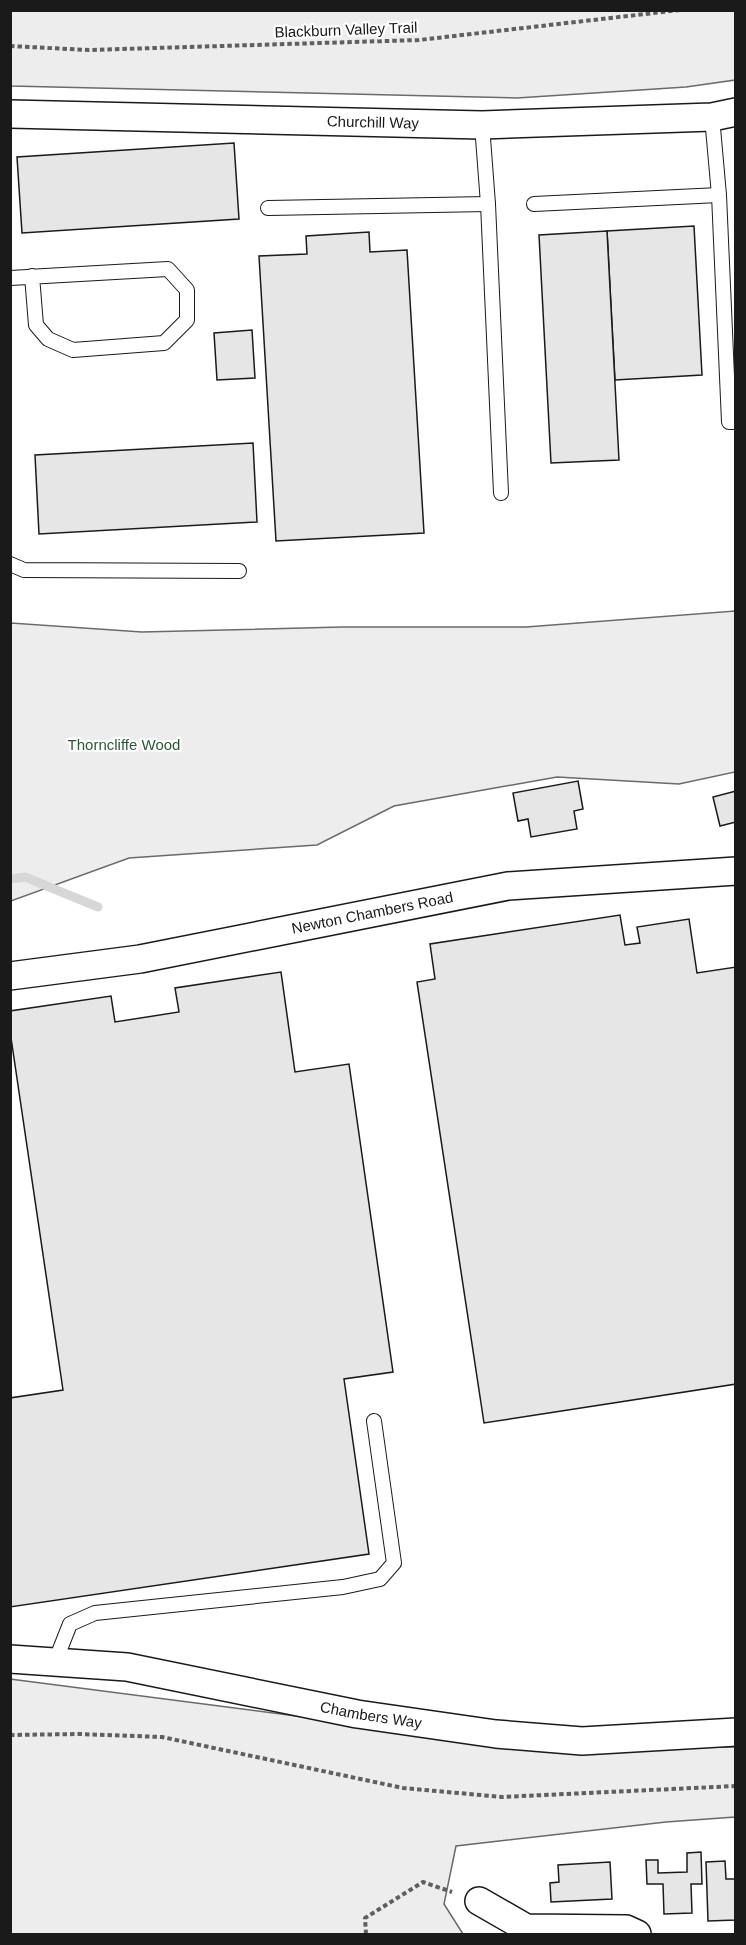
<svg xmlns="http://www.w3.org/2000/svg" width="746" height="1945" viewBox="0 0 746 1945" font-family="Arial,sans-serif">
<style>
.built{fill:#ededed;stroke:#6a6a6a;stroke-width:1.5}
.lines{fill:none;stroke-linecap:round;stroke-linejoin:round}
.stream{stroke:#d7d7d7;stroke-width:9}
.building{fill:#e6e6e6;stroke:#1a1a1a;stroke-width:1.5}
.lane-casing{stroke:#1a1a1a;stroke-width:16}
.street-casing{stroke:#1a1a1a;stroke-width:30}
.path{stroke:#5f5f5f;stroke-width:4;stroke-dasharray:4.5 3;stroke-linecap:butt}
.lane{stroke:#fff;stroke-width:14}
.street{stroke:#fff;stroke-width:27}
.labels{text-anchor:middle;stroke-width:4.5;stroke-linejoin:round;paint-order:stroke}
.street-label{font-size:15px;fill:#1a1a1a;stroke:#fff}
.park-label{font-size:15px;fill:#2b5a34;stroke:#fff}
</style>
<rect width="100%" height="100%" fill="#fff"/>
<g class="built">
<path d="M 11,10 L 735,11 L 735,80 L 686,87 L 517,98 L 11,86 Z"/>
<path d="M 735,611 L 735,772 L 679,784 L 557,777 L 394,806 L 317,845 L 129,858 L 11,901 L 11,623 L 142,632 L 342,627 L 526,627 Z"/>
<path d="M 10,1679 L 505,1743 L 671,1747 L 735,1747 L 735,1817 L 666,1822 L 456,1846 L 444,1904 L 463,1934 L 11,1934 Z"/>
</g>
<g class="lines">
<path class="stream" d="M 10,879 L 25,877 L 98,907"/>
</g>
<g class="building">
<path d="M 234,143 L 239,219 L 22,233 L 17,157 Z"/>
<path d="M 694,226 L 702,375 L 615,380 L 607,231 Z"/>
<path d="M 607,231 L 619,460 L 551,463 L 539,235 Z"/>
<path d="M 369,232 L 370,252 L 407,250 L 424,533 L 276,541 L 259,256 L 307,254 L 306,236 Z"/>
<path d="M 252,330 L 255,378 L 217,380 L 214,333 Z"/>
<path d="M 253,443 L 257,522 L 39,534 L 35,455 Z"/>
<path d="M 578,781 L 583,809 L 574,811 L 577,829 L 531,837 L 528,819 L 518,821 L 513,793 Z"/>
<path d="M 736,791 L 736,822 L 720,826 L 713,797 Z"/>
<path d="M 620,915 L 625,945 L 640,943 L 637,927 L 689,919 L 697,973 L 736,967 L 736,1384 L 484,1423 L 417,982 L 435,979 L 430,944 Z"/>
<path d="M 281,972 L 295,1072 L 349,1064 L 393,1372 L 344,1379 L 369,1554 L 10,1607 L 10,1398 L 63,1390 L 10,1031 L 10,1011 L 111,996 L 115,1022 L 179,1012 L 175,988 Z"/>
<path d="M 701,1852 L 702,1884 L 691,1884 L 692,1913 L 664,1914 L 663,1884 L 647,1884 L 646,1860 L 658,1860 L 658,1873 L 687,1872 L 687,1853 Z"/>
<path d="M 725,1861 L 726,1879 L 736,1879 L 736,1920 L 708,1921 L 706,1862 Z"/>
<path d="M 610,1862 L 612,1899 L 551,1902 L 550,1883 L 559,1882 L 558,1865 Z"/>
</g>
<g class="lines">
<g class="lane-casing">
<g id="lane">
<path d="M 712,117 L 719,195 L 729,422 L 736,422"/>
<path d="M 482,125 L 488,204 L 501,493"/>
<path d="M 534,204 L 719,195"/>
<path d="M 268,208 L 488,204"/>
<path d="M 10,278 L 168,269 L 187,290 L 187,320 L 164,343 L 73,350 L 48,339 L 36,325 L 32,276"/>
<path d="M 10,564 L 24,570 L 239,571"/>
<path d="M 55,1662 L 70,1624 L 95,1613 L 343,1587 L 380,1579 L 394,1563 L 374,1421"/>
</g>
</g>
<g class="street-casing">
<g id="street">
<path id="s1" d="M 10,114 L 482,125 L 712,117 L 736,112"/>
<path id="s2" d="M 10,976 L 140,959 L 508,886 L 736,871"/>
<path id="s3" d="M 10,1659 L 127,1667 L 357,1714 L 496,1734 L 582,1741 L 736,1732"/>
<path d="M 479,1901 L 526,1928 L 626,1929 L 637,1934"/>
</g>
</g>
<g class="path">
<path d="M 10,46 L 89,50 L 419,40 L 680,10"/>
<path d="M 10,1735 L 79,1734 L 162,1737 L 403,1788 L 502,1797 L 736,1786"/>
<path d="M 366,1934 L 365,1918 L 423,1882 L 452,1892"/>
</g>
<use href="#lane" class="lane"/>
<use href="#street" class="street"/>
</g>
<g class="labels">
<g class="street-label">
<text transform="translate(346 30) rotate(-2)" y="5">Blackburn Valley Trail</text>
<text dy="5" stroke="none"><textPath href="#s1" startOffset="363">Churchill Way</textPath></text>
<text dy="5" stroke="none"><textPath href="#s2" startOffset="368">Newton Chambers Road</textPath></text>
<text dy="5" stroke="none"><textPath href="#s3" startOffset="366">Chambers Way</textPath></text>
</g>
<g class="park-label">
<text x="124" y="750">Thorncliffe Wood</text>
</g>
</g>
<rect width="746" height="1945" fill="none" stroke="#1a1a1a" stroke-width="24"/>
</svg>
